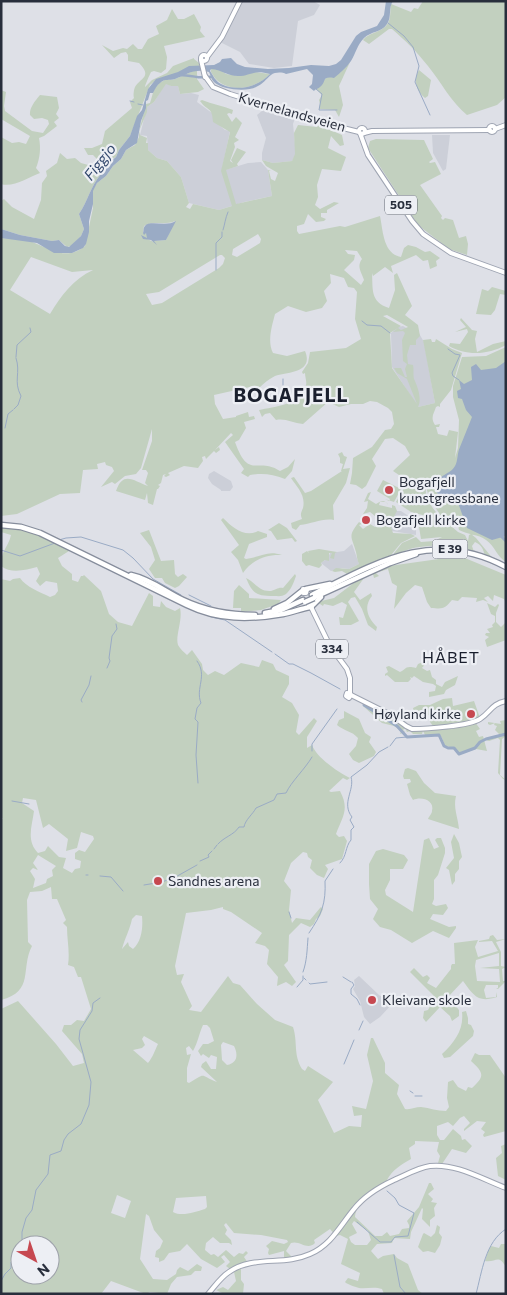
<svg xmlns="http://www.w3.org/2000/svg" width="507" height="1295" viewBox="0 0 507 1295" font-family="Commissioner,sans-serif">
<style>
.built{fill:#cccfd8}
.green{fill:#c2d0bf;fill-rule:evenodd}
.water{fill:#9aabc5;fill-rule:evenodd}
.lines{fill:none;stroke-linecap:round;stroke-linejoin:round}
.stream{stroke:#9aabc5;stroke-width:1}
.canal{stroke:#9aabc5;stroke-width:2.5}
.river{stroke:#9aabc5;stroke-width:3}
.major-casing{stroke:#9ea4b2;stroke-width:6}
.highway-casing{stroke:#868d9c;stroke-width:7}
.major{stroke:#fff;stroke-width:4}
.highway{stroke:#fff;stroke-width:4.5}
.highway-bridge-casing{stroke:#868d9c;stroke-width:7;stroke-linecap:butt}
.highway-bridge{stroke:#fff;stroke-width:4.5}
.poi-dot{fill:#c64850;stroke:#edeff4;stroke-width:2}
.labels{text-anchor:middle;stroke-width:4.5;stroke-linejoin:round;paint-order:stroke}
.shield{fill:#edeff4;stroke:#636873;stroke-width:1}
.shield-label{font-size:12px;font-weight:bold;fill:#282e3c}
.street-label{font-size:14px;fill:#282e3c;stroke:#edeff4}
.poi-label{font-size:14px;fill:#282e3c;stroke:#edeff4;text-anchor:start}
.water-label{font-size:15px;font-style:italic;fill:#34496e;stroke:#edeff4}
.quarter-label{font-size:16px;letter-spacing:1px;fill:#1a1f2d;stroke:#edeff4}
.district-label{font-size:19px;font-weight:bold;letter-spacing:1px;fill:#1a1f2d;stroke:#edeff4}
</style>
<rect width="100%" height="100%" fill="#dee0e7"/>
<g class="built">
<path d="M 243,1 L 313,1 L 320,5 L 314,15 L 298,21 L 292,66 L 274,68 L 249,64 L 240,52 L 220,42 Z"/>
<path d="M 166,83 L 171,86 L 178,86 L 180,94 L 191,93 L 199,95 L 197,102 L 212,113 L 218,124 L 225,130 L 230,131 L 222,169 L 225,170 L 248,163 L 261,162 L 268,170 L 272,196 L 244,202 L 219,210 L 189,203 L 181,177 L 167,161 L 157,158 L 148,150 L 147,136 L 140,135 L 147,107 L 154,102 Z"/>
<path d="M 267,110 L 295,118 L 293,124 L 296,154 L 292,161 L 273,163 L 262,160 L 262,153 L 266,138 L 257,115 L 262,111 Z"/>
<path d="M 432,135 L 450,135 L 446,169 L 443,171 L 433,153 Z"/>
<path d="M 403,326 L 408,329 L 417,330 L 424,342 L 435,403 L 418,407 L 392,367 L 391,333 L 398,327 Z"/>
<path d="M 214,471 L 231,481 L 233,487 L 230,491 L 221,491 L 221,490 L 212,484 L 208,478 L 209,474 Z"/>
<path d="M 396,511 L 401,511 L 416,521 L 416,535 L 392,531 L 390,524 Z"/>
<path d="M 352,544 L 359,564 L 349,569 L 342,568 L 331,571 L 321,563 L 328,558 L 330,553 L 344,551 Z"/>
<path d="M 359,976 L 379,995 L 392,1004 L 380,1017 L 370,1024 L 364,1017 L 360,1001 L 353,989 L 355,986 L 354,980 Z"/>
</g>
<g class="green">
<path d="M 423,1 L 506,1 L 506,97 L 497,105 L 467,115 C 451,102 441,82 428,66 C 417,52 406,41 392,29 L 389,29 L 369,44 L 363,40 C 370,31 384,33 389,21 C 391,15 390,9 391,4 L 411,12 L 414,8 L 418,9 Z"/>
<path d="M 172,9 L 178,19 L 184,19 L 194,14 L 201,27 L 200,31 L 205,37 L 164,46 L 167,57 L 166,69 L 161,73 L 154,71 L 151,72 C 150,74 145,85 145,87 L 152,80 L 167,73 L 173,66 L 194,58 L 194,59 L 199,63 L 199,66 C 188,66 182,71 172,75 C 162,78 159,77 150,85 L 130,136 L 119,150 L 116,157 L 109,161 L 107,165 L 101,167 L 101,174 C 90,187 88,201 79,214 L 84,229 L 81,236 L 71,246 L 67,247 L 59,240 L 52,241 L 20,235 L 1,229 L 1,201 L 4,199 L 12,207 L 34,219 L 41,200 L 42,183 L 47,176 L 46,171 L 57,163 L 60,153 L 67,159 L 75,158 L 81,163 L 92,166 L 96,164 L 96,158 L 93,155 L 88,155 L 84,148 L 92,148 L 102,144 L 105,131 L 132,108 L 130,102 L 134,98 C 133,95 134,89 135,87 C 140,78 153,77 139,63 L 128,61 L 128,55 L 126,52 L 121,53 L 114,58 L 102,45 L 113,51 L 123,48 L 127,49 L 133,44 L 138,49 L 142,49 L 148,39 L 159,34 L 156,26 L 167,20 Z"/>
<path d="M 350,62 L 339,86 L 343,105 L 339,117 L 335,110 L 319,109 L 320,104 L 319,100 L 322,95 L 316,89 L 327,77 C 339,77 343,69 350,62 Z"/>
<path d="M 211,69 L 219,69 L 226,74 L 239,76 L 255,72 L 270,74 C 258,87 234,94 218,81 C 215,79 213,75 211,72 Z"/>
<path d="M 197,70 L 197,79 L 204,89 L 198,92 L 180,94 L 178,86 L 171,86 L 166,84 L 154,102 L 147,107 L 147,112 L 139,131 L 140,135 L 147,138 L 146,143 L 148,143 L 148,150 L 157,158 L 167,161 L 181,177 L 189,203 L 186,207 L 190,209 L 193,204 L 219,210 L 232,206 L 221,171 L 230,132 L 213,122 C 212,106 208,112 200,101 L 202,100 C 212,104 223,106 233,110 L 232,114 L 229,113 L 227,114 L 232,122 L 236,117 L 242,123 L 235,137 L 239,140 L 234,143 L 235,147 L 230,161 L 233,163 L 231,160 L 237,148 L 246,152 L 237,164 L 238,166 L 226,170 L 236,204 L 272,196 L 268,170 L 271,171 L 269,171 L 271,179 L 275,181 L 278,173 L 266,166 L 262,160 L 273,163 L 292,161 L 295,154 L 294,133 L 298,125 L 317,127 L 319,125 L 342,135 L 344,145 L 340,146 L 331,136 L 328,148 L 346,157 L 341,171 L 322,169 L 317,185 L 318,197 L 315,205 L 320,209 L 334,202 L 339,203 L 327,210 L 327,213 L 321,213 L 321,217 L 326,219 L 324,221 L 316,222 L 308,214 L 304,224 L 297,226 L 297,231 L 299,234 L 340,226 L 345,227 L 380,216 C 383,230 383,254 401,257 L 404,248 L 408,245 L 416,247 L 425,252 L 430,251 L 440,258 L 436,261 L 437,266 L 430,269 L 428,260 L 423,261 L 416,255 L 391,266 L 393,273 L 385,267 L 373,276 L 372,273 C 373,289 370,302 389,308 L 395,290 L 394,275 L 397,273 L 412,306 L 405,315 L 418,325 L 420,336 L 416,340 L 416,345 L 410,345 L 407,355 L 408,364 L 413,365 C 414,369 413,375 414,379 C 418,387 422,400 418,407 L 435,403 L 423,340 L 431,339 L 432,342 L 435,342 L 436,339 L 452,349 L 462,353 L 451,390 L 440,404 L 440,407 L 438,406 L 436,407 C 434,414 430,417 435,425 L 440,424 L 439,427 L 436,427 L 438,434 L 447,436 L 449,430 L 458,432 L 455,458 L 458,448 L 459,420 L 453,397 L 453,386 L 462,357 L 486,356 L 506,347 L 506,562 C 497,557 495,546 486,540 C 478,534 468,535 459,530 L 458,526 L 455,526 L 456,518 L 455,512 L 443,519 L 429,498 L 426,486 C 424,497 433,509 440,517 L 436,518 L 442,518 L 458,532 L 465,535 L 468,541 L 469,535 L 471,534 L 476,538 L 494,560 L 485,556 C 483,549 482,545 475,542 L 472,546 L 474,552 L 473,552 L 458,549 L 458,547 C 449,544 419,546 410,549 C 403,551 397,554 391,557 L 402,543 L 416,537 L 421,542 L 434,541 L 442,537 L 421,539 L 419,527 L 421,526 L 416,524 L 419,516 L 434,518 L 411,512 L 396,502 L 408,481 L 393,471 L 410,455 L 405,446 L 393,438 L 385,439 L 372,459 L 376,466 L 366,486 L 362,489 L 356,485 L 350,484 L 352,473 L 353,458 L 372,447 L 385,430 L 391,429 L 394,424 L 392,412 L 388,408 L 377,402 L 370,401 L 363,404 L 351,404 L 339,407 L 328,402 L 303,424 C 293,423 285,418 276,420 L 270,413 L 265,414 L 262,417 L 259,410 C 273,407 305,404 306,385 C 307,382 305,377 305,373 L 303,374 L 302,372 L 308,363 L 310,352 L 346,348 L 361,339 L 355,319 L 357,292 L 354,288 L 348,287 L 344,278 L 330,274 L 331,283 L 324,291 L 327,301 L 322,308 L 306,312 L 288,306 L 275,314 C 272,326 267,341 273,353 L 287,356 L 305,351 C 314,373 288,372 275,376 C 269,379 264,383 259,388 L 254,386 L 214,395 L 215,404 L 223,419 L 236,417 L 236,416 L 248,412 L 249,417 L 254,416 L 255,419 L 244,422 L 246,428 L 239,440 L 235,442 C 249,481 257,456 280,471 L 288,467 L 295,459 L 292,471 L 285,479 C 272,474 263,473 250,475 L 248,477 L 241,473 L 244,469 L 225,442 L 233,435 L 231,433 L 215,450 L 219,447 L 220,450 L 216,453 L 214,451 L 206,459 L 205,456 L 202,457 L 203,461 L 198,468 L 184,466 L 168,473 L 170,475 L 166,477 L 164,476 L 166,474 L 163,475 L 161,483 L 158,485 L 160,486 L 158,489 L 157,489 L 153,505 L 148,503 L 147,493 L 145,500 L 116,491 C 123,470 134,481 148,486 L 145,483 L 148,473 L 146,470 L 142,470 L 152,441 L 152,429 L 141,468 L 136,474 L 125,476 L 115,484 L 112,482 L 101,487 L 114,471 L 112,467 L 106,465 L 105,462 L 97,464 L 98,469 L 83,470 L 80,493 L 60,494 L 17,514 L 1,516 L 1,238 C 12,239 27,239 37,244 C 55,251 67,260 85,246 L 93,208 L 92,191 L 97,183 L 106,176 L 113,166 L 121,159 L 126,150 L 135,145 L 139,137 L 139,131 L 146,104 L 150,103 C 153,95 153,85 163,81 C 167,78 171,81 175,79 C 183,76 189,72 197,70 ZM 175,221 L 166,240 L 153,241 L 154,242 L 147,239 L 148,236 L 146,233 L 143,233 L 144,226 C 154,220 164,226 175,221 ZM 258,234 L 261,239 L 260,243 L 237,257 L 232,255 L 233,249 ZM 345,250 L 357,251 L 362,259 C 356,267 362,273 364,280 L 361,285 L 344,270 L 354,260 L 355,255 L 348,254 ZM 220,255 L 222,255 L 225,258 L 223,264 L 219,268 L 162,303 L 152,305 L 146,294 L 159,292 ZM 31,257 L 72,272 L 93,270 C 73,279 61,296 50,314 L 10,290 ZM 387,315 L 408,327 L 401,330 L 398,328 L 393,332 L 403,331 L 405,333 L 402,340 L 403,361 L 407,364 L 405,369 L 407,377 L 405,377 L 401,368 L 394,368 L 397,373 L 407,379 L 417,404 L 392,368 L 390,333 L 401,326 L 383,316 Z"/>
<path d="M 419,70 L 431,80 L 428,96 L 425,98 C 416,91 413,80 419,70 Z"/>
<path d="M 1,90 L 6,92 L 4,106 L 5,111 L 32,131 L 43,133 L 49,124 L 48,120 L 42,118 L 34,119 L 30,115 C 29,108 35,101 40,95 L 57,97 L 59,108 L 56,114 L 59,118 L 54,122 L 57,126 L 44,136 L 39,138 C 41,148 40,158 36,168 L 40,173 C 29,177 13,188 1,184 L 1,137 L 12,143 L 19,142 L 26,144 L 30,136 L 1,119 Z"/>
<path d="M 376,139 L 424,140 L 433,159 L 429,162 L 430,163 L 435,162 L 441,174 L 420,185 L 442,216 L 441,218 L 443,220 L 445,218 L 453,220 L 459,238 L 466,236 L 468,244 L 467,255 L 449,249 L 418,225 L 368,148 L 370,141 Z"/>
<path d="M 492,287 L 506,291 L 506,295 L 500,294 L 495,310 L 491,315 L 476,314 L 482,289 L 488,291 Z"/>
<path d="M 461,318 L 472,330 L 477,331 L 475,339 L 477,352 L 493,344 L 506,341 L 506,345 C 488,355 466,356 449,346 L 450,343 L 460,344 L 468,332 L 467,329 L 455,332 L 466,327 L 460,320 Z"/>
<path d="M 342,452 L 344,456 L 347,457 L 343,469 L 350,468 L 346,483 L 333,505 L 334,520 C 322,518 312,524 300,525 L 296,530 L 292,528 L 291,523 L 302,519 C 300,514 301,513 303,508 C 306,495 297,487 291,478 L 294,477 L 305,493 L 311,491 L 342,471 L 341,471 L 343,464 L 340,463 L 340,458 L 338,454 Z"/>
<path d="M 383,480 L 401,489 L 394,502 L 385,499 L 389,501 L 390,499 L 377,491 Z"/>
<path d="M 371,492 L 368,499 L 376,504 C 380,501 384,500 387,503 L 388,505 L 386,502 L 380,502 L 379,505 L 392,508 L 392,505 L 389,504 L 395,506 L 397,511 L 390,524 L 393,533 L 411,534 L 415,536 L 401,543 L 387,560 L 381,558 L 368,567 L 347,574 L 342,571 L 335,572 L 332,571 L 336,568 L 349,569 L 359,564 C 357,560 357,556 356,552 C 352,537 347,537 359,522 L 362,524 L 359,525 L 363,529 L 370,524 L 375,527 L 380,520 L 370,512 L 363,514 L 367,508 L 368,501 L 364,502 L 368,493 Z"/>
<path d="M 223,518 C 233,528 245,538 258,531 L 267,534 L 267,537 L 249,544 L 244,558 L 246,559 C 261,557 267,550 282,555 C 266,554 252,560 243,573 L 238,560 L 231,552 L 239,545 L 221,520 Z"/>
<path d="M 279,523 L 287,528 L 297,541 L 295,542 L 292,538 L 277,540 L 271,531 L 268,530 Z"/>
<path d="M 1,526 L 28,531 L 68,549 L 69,551 L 58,558 L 62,566 L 72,574 L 72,580 L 78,582 L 81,576 L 83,576 L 84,575 L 101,591 L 109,614 L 118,622 L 132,626 L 149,593 L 153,596 L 153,606 L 160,607 L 161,601 L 166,607 L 175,611 L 180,608 C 183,620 175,636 178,645 C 180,649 184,652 187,655 L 192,650 L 202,664 L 203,670 L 208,675 L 215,671 L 224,675 L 241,663 L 259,667 L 262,660 L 273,664 L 276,670 L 289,676 L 289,684 L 282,697 L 292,703 L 299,715 L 296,732 L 299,735 L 314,718 L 317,721 L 307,737 L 307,748 L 312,745 C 316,757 339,773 350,778 L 347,780 L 343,778 L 329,791 L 331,792 L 340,791 C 350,810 342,817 336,834 L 339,837 L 344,836 L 347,841 L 342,859 L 325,865 L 328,869 L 324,878 L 317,875 L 310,868 L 312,860 L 308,857 L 307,853 L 303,852 L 291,863 L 284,881 L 291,890 L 289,910 L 292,923 L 296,918 L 310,920 L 320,908 L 321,907 L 323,909 L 320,916 L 316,919 L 314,924 L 310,927 L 301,923 L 289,935 L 288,961 L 284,965 L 296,982 L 292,986 L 286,982 L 277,986 L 278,977 L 267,964 L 269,950 L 265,946 L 255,943 L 262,933 L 231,912 L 223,909 L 223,907 L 211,910 L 186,913 L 175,966 L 177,975 L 184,974 L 181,982 L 192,1006 L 189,1010 L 201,1012 L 228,976 L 233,983 L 240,985 L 257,1004 L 275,1020 L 293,1027 C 298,1042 293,1054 302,1069 L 305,1071 L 308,1066 L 333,1082 L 318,1100 L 334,1133 L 349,1126 L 361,1127 L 362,1115 L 354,1116 L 352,1106 L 366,1109 L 373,1081 L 367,1055 L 371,1038 L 373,1038 L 385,1063 L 385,1073 L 399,1085 L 397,1094 L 405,1109 C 411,1110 415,1107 421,1107 C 430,1108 437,1111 446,1111 L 449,1107 L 447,1098 L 448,1082 L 453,1080 L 458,1087 L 466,1091 L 468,1087 L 472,1088 C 485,1076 484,1073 471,1061 L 475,1053 L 479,1055 L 490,1055 L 506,1078 L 506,1131 L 484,1137 L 483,1135 L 485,1132 L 481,1129 L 486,1122 L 477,1121 L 464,1131 L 464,1129 L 470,1123 L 464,1116 L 460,1118 L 453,1126 L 448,1122 L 437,1126 L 437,1135 L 440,1140 L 444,1140 L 453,1129 L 461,1136 L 462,1140 L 465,1139 L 472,1146 L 466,1153 L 452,1149 L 442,1164 L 438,1163 L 440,1156 L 437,1151 L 439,1142 L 415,1141 L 415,1144 L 409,1148 L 411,1159 C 402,1164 392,1170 387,1180 L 390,1180 C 380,1192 356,1200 355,1217 L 375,1236 L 382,1236 L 387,1232 L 390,1236 L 399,1234 L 402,1229 L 409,1228 L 409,1225 L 407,1221 L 419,1207 L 429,1183 L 431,1183 L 434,1189 L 428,1194 L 433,1199 L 431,1202 L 437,1203 L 434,1208 L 435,1216 L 430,1220 L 430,1227 L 422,1219 L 423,1209 L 422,1208 L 411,1232 L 410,1239 L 394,1238 L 392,1243 L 377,1244 L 371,1251 L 378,1259 L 383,1256 L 394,1254 L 397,1258 L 408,1264 L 418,1290 L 423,1294 L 384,1294 L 382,1289 C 374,1286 367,1289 359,1288 C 355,1287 350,1285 346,1283 L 345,1282 L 348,1278 L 358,1281 L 360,1273 L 341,1264 L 348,1239 L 340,1235 L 336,1236 L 330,1229 L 314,1240 L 315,1243 C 307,1251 300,1240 291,1243 L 286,1251 L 293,1258 L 284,1258 L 284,1251 L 269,1255 L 268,1253 L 269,1249 L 266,1246 L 272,1241 L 284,1244 L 288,1242 L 287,1240 L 261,1235 L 234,1233 L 226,1223 L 224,1225 L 227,1230 L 225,1234 L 231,1240 L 232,1245 L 229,1243 L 220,1243 L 213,1237 L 206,1243 L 205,1250 L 211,1255 L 214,1254 L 218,1257 L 226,1250 L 234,1257 L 239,1253 L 243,1254 L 246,1251 L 248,1253 L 244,1257 L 248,1263 L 241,1267 L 241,1280 L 244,1284 L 243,1294 L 224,1294 L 216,1290 L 223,1287 L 228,1290 L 236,1281 L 234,1272 L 226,1266 L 230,1262 L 224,1255 L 221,1257 L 225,1262 L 217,1268 L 201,1259 L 187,1244 L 180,1251 L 169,1253 L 164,1260 L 159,1262 L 159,1258 L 155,1257 L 156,1251 L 160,1248 L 163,1241 L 154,1230 L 149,1216 L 146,1214 L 140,1259 L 153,1279 L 167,1280 L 176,1274 L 177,1270 L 180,1267 L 188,1271 L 197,1264 L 202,1267 L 201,1271 L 195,1271 L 191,1275 L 177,1277 L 171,1284 L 167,1294 L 150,1292 L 146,1294 L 111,1281 L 101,1294 L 1,1294 L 1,1009 L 18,1001 L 56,1044 L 73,1066 L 84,1063 L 82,1054 L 62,1031 L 64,1025 L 71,1025 L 77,1020 L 84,1021 L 91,1009 L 81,977 L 78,977 L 74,967 L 68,965 C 70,952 67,940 67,927 L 63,923 L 66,920 L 57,899 L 52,899 L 51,887 L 42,891 L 30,892 L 27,900 L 28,942 L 32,946 C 20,969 35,991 1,1000 L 1,820 L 3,818 L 1,818 L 1,579 L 10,581 L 13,579 L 20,578 C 26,587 40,592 50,597 L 55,595 L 58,591 L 57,583 L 46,581 L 40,586 L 36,581 L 40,574 L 37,567 C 26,570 11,574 1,566 C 1,550 8,548 11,535 L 1,532 ZM 23,798 L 36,800 L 43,828 L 49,824 L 68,839 L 66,851 L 77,848 L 81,832 L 93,836 L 94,839 L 85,852 L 79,850 L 75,853 L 75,859 L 81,861 L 80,868 L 75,869 L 72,873 L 63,868 L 66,858 L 59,857 L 48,846 L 45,851 L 38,853 C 26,841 32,826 34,811 L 22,803 ZM 38,855 L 56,866 L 52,870 L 53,876 L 47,879 L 46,883 L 33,888 L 35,879 L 30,871 L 33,868 L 38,870 L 33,863 ZM 136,915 L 142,916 C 143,927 142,941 133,949 L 129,946 L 128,942 L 122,949 C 125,938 130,929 132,919 ZM 203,1025 L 207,1025 L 210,1028 L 214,1041 L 208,1044 L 203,1044 L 198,1051 L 201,1056 L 203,1054 L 209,1058 L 211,1055 L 217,1057 L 216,1069 L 211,1069 L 206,1061 L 202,1064 L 201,1067 L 217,1082 C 199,1075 207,1072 189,1083 L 187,1082 L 187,1068 L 191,1054 L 187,1055 L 186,1048 L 189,1046 L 193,1051 C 198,1042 199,1034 203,1025 ZM 144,1036 L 158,1044 C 155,1050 153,1057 148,1063 L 133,1050 L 142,1048 L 145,1045 L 142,1039 ZM 223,1042 L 234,1046 C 238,1054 238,1063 227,1065 L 222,1060 L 221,1045 ZM 117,1195 L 131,1201 L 125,1218 L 111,1213 ZM 206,1196 L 207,1207 L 205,1209 C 195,1212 182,1217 173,1212 L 176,1198 ZM 354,1221 L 368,1231 L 371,1240 L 367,1245 L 355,1245 L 351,1242 L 349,1237 L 357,1233 L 352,1224 ZM 20,1245 L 50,1245 L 50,1275 L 20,1275 Z"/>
<path d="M 149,530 L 161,561 L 174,560 L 175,574 L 178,577 L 183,574 L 187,577 L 179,586 L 175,588 L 165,583 L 162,578 L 155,578 L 149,569 L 155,560 L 151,547 L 140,533 Z"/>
<path d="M 319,549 L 337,552 L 335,553 L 334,559 L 330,558 L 332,553 L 329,553 L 329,561 L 325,560 L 321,563 L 322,565 L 319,568 L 309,565 L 306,566 L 302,561 L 302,554 L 307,551 L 309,553 L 308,551 Z"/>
<path d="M 460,556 L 506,575 L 506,603 L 504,599 L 494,595 L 493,601 L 488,596 L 484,598 L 488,602 L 483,600 L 476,602 L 477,598 L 462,597 L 458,601 L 452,600 C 444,609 444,609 431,608 L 427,602 L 422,587 L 415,585 L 406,593 L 394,609 L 397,586 L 392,583 L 388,569 L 376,573 L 379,576 L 374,578 L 373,574 L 364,578 L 354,592 L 360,600 L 371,593 L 372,596 C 363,607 368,618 377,627 L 376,631 L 368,625 L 362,609 L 355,597 L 351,598 L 348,602 L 359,621 L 351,625 L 340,625 L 339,617 L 343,618 L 347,605 L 342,602 L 333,606 L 324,604 L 323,606 L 317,602 L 334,598 L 359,579 L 389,566 Z"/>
<path d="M 295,574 L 296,576 C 294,582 291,590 286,594 C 282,597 278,596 274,596 C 256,596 253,594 246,578 C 255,582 259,592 271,591 C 276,590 278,587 283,588 Z"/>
<path d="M 239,585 L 249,594 L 249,598 L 281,600 L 278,604 L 261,610 L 241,612 L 241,608 L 233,608 L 234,591 Z"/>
<path d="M 487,603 L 495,607 L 498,604 L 499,605 L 496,613 L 496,622 L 501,627 L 506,622 L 506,640 L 487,647 L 485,640 L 489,637 L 485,635 L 486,633 L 490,633 L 487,629 L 493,627 L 492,625 L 495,622 L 495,616 L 491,614 Z"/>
<path d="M 425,661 L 427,662 L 422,668 L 427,671 L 430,670 L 432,677 L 436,680 L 436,684 L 442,687 L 445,682 L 458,676 L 455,685 L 446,690 L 444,694 L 429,697 L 429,692 L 435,691 L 436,686 L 433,684 L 423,682 L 414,676 L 412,678 L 410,677 L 411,679 L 408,682 L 395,682 L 387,675 L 385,676 L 385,674 L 388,672 L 386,667 L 389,666 L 400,672 C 406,670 404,665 416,668 L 418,664 Z"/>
<path d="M 452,698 L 453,706 L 474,701 L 480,718 L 458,724 L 433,726 L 430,722 L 429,715 L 423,718 L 418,718 L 419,715 L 414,712 L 413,708 L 419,705 L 430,705 L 443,699 Z"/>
<path d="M 364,705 L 374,709 L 373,711 L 378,714 L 377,717 L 380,719 L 386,714 L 415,730 L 407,732 L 405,728 L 403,730 L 405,732 L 400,734 L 401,731 L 394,726 L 382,723 L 363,706 Z"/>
<path d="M 344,711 L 359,719 L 365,733 L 371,737 L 369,742 L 376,752 L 374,756 L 359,763 L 353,760 L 349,754 L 356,746 L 358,738 C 352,731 344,731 337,725 L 339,720 L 344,718 Z"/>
<path d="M 506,720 L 506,736 L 502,739 L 500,775 L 506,780 L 503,779 L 498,773 L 500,740 L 498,738 L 489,741 L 486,740 L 498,736 L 499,734 L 495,730 L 497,726 L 494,725 L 495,723 L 490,725 L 488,724 L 488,722 L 501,724 L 500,721 Z"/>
<path d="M 475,722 L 480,729 L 476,731 L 479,737 L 483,736 L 487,751 L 476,749 L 458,755 L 455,748 L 445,746 L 442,738 L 440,735 L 417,736 L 425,735 L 423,731 L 422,734 L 413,734 L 411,732 L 423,729 Z"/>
<path d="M 408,768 L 416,771 L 424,783 L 435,793 L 456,796 C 453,808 458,817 459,829 L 428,819 C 429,816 432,814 432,811 C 435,800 421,796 413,800 L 410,795 L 407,784 L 411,782 L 410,779 L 404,779 L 403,776 L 405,769 Z"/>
<path d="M 454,834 L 459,843 L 462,857 L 459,861 L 459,869 L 455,874 L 455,881 L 452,885 L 449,870 L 446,868 L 454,858 L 451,842 Z"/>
<path d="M 429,838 L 434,849 L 439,847 L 435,840 L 437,838 L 441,838 L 445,848 L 445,853 L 438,875 L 434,880 L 434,899 L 432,904 L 436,906 L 446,904 L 448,908 L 443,915 L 433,914 L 430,919 L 449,927 L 456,926 L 456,928 L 449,938 L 433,931 L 412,943 L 391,930 L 380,927 L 373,919 L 378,909 L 370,899 L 369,884 L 369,864 L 376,851 L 383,849 L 404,855 L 408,860 L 403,869 L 390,869 L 390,880 L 385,890 L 386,895 L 413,912 L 424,840 Z"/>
<path d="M 493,935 L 497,940 L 506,939 L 496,942 L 501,952 L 501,966 L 506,967 L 502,969 L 503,981 L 506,981 L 498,989 L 496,988 L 498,988 L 498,985 L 486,985 L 484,990 L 486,998 L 496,997 L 497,992 L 497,997 C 478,1003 474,996 463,981 L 448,997 L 459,1010 L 459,1016 L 452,1021 L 450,1016 L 440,1007 L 426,1022 L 423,1018 L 424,1011 L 428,1010 L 435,997 L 410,972 L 414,968 L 423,977 L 427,975 L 430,978 L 427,983 L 436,988 L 451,969 L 451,966 L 452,964 L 455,964 L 454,943 L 478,940 L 475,947 L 478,957 L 498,951 L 492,941 L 479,942 L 479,941 L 489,939 L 490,936 ZM 499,953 L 499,966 L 480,968 L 499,969 L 500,982 L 477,981 L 475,966 L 476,960 Z"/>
<path d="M 466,1011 L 468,1018 L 468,1024 L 471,1025 L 474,1031 L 473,1036 L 450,1057 L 444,1058 L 442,1054 C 455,1042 464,1029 462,1012 Z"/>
<path d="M 506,1144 L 506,1180 L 498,1176 L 496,1158 L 502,1153 L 501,1146 Z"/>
<path d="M 437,1225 L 440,1227 L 439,1233 L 442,1237 L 440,1245 L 435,1253 L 428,1251 L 423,1252 L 418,1247 L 423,1234 L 424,1233 L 431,1237 L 435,1233 Z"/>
<path d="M 501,1244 L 506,1244 L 506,1267 C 498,1253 496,1263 485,1261 L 488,1251 L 491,1246 L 499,1248 Z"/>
</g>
<g class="water">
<path d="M 386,1 L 393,1 C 388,8 392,17 387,24 C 381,33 371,31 364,38 C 357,45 356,53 351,61 C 346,68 340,73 334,78 C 321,76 327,82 320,87 C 318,89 315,89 314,91 L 309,87 L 312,84 L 313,75 L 307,69 L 286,74 C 282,72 275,72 271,75 C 266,79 263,84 256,87 C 247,92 222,90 214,82 C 211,79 211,76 209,72 C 195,68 187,74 175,79 C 169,81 165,78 160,83 C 157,85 155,89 153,93 L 150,93 L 148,100 L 146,101 L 146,108 L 141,121 L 137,143 L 126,150 L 121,159 L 113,166 L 106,176 L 97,183 L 93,191 L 93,204 L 89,221 L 89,232 L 86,244 L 83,248 L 72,253 L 54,253 L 37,243 L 1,238 L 1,229 L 20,235 L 52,241 L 59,240 L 65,246 L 69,247 L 81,236 L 84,229 L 79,214 C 88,201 90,187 101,174 L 101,167 C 107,165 111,161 116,157 L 119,150 L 130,136 L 137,116 L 142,110 L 148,89 L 156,79 L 178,72 L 189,66 L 214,65 L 220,62 L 222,59 L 231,58 L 237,64 L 245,67 L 268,69 L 289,68 L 311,65 L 329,66 L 336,64 L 341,60 L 356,36 L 361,32 L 377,26 L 384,15 ZM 211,69 C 223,70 227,76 238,76 C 251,76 253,69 270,74 C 258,87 237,92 221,84 C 215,81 213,75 210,71 Z"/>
<path d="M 176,221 L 166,240 L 154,241 L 157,245 L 151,240 L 143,239 L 141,235 L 147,238 L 146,233 L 144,235 L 143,233 C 144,231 143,228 145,226 C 149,220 167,227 176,221 Z"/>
<path d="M 506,361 L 506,536 L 492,540 L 467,528 L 456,497 L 449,495 L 440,496 C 437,493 435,491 436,486 C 438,474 450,475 455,466 C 458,461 457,453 460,447 C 464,437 468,427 472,417 L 466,410 L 462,399 L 458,398 L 457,391 L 461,389 L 459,380 L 464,384 L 472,380 L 471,367 L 476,364 L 481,370 L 496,368 Z"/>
</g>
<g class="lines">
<g class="stream">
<path d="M 388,23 L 404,36 L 413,47 L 419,66 L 415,82 L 430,115"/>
<path d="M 316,89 L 322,94 L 319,110 L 337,110"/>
<path d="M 130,101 L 134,102"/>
<path d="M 138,104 L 143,105"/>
<path d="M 223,230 C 225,224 225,219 228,212"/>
<path d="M 216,270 L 216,243 L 222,237 L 222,232"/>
<path d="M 362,321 L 367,325 L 381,326 L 390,333"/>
<path d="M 448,349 L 455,354 L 460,355 L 452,373 L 453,376 L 459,380"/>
<path d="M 16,357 L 17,345 L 31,332 L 30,328"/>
<path d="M 283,379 L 283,385"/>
<path d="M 14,409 L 18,405 L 21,396 C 13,381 21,373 16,358"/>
<path d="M 5,428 L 8,414 L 13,410"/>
<path d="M 59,540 L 66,538 L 81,537 L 123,550 L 133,558 L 153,579 L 181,595"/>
<path d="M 1,550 L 20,556 L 55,543"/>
<path d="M 189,595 L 211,606"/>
<path d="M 211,617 L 225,620 L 272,652"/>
<path d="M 275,654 L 289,664 L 293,664 L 311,673 L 340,689"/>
<path d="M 197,661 C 208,676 195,688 201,703 L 197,708 L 195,719 L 198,722 L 196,755 L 198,783"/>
<path d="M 107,668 L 110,661 L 109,658 L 112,636 L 117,629 L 116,624"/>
<path d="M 82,702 L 81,700 L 89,685 L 91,676"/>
<path d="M 390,746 L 396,738 L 407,737"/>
<path d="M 312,751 L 312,744 L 337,709"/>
<path d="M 12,801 L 29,804"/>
<path d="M 218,844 C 224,837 234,835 239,827 L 244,827 C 245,820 253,814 256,808 L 274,800 L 277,794 L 286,793 C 291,782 305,769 312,757"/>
<path d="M 214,849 L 217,845"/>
<path d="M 200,861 L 209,857 L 208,855 L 212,851"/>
<path d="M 340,863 C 347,856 345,847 351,840 L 351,830 L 354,827 L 350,820 L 352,817 C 341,803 355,790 351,777 L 367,765 L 379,752 L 388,747"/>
<path d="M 86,875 L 88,875"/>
<path d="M 100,876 L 111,877 L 123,891"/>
<path d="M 172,879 L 197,865"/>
<path d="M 144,885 L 162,882 L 170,879"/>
<path d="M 289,912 L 291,918"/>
<path d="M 309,933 C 322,914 326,903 325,881 L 333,869"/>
<path d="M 303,972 C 307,961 307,950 308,938"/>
<path d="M 343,977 L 351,982"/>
<path d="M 304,978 L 306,980"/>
<path d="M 352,982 L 354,985 L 351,989 L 351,994 L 357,999 L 360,1005"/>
<path d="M 309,983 L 310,984 L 327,982"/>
<path d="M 297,987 L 303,980 L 303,976"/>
<path d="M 359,1030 L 363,1021"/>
<path d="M 344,1064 L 354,1040"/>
<path d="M 410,1091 L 413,1093"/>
<path d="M 415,1096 L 422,1096"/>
<path d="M 357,1222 L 380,1242 L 391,1242 L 395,1237 L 408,1236 L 414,1213 L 399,1205 L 395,1198 L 387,1191"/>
<path d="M 22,1245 L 22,1232 L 26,1218 L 32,1210 L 36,1190 L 48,1174 L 50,1155 L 61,1151 L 64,1140 L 68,1134 L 81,1124 L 89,1105 L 91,1082 L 79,1039 L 80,1030 L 92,1011 L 93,1003 L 100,998"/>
<path d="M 394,1255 L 400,1287 L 406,1294"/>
<path d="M 1,1281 L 5,1274 L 11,1268 L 11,1262 C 16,1259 15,1254 20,1250"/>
<path d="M 476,1294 C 482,1272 485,1242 506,1229"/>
</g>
<path class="canal" d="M 180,75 C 186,75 191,76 197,77 C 202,78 206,76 211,77"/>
<g class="river">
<path d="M 501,536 L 506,541"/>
<path d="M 364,705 L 397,726 L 407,737 L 439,735 L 444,746 L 448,748 L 454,748 L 459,754 L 475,748 L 480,742 L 486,739 L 506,734"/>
</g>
<g class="major-casing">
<g id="major">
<circle cx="204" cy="58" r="3"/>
<path d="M 207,57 L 222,37 L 240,1"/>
<path d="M 201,60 L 205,77"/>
<path d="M 205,76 L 213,87 L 230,94 L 319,122 L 359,132"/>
<circle cx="492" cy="129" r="3"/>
<circle cx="362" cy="131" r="3"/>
<path d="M 495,129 L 506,125"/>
<path d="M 360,133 L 368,155 L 412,221 L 423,234 L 451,253 L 506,273"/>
<path d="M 364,133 L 372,131 L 490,130"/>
<path d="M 303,589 L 307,590 L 306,593 L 303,593 Z"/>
<rect x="309" y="603" width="3" height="4"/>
<path d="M 311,607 L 330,646 L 347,669 L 350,678 L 350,694"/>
<path d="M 347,693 L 351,695 L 349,698 L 346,696 Z"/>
<path d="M 351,695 L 391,715 L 406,726 L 412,729 C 426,729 469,726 480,719 C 491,712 491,704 506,701"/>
<path d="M 208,1294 C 215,1286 221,1277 229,1272 C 253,1255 284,1266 310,1254 C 331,1245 340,1226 354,1209 C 365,1195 379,1187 394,1180 C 406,1175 417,1168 430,1166 C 456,1163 482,1179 506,1188"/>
</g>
</g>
<g class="highway-casing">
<g id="highway">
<path d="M 1,525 L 21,527 L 40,533 L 187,605 C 218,620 249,620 283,614 C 292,612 301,609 310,607"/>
<path d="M 131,575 C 150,579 166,592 183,600 C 206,611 230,615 255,615"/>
<path d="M 306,589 L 330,584"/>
<path d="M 312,595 C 377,562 434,528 506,567"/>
<path d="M 315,597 L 390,563 L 416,554"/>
<path d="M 313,605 L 321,597"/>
<path d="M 274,609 L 287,603 L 302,591"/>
<path d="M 265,613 L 281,610 L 303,600"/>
</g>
</g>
<use href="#major" class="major"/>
<use href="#highway" class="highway"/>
<g class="highway-bridge-casing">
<path id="highway-bridge" d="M 305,602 L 314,598"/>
</g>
<use href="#highway-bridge" class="highway-bridge"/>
</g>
<g class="poi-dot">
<circle cx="389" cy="490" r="5"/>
<circle cx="366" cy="520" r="5"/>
<circle cx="471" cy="714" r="5"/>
<circle cx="158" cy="881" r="5"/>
<circle cx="372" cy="1000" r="5"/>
</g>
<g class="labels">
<g class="shield">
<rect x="385" y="195.5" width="32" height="19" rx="4"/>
<rect x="432.5" y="539.5" width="35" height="19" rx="4"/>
<rect x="316" y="639.5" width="32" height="19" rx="4"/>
</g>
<g class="shield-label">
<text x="401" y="209">505</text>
<text x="450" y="553">E 39</text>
<text x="332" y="653">334</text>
</g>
<g class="street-label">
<text transform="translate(292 112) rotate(16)" y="5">Kvernelandsveien</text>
</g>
<g class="poi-label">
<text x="399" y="487">Bogafjell<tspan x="399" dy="16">kunstgressbane</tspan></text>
<text x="376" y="525">Bogafjell kirke</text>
<text x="461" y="719" text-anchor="end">Høyland kirke</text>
<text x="168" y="886">Sandnes arena</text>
<text x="382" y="1005">Kleivane skole</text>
</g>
<g class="water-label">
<text transform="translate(100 162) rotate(-52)" y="5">Figgjo</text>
</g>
<g class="quarter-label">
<text x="451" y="663">HÅBET</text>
</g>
<g class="district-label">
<text x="291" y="402">BOGAFJELL</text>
</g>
</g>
<rect width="507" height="1295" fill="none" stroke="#282e3c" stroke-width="5"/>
<g transform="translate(35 1260) rotate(140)"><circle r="24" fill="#edeff4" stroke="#9ea2aa"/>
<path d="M0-4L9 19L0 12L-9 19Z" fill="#c64850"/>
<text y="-8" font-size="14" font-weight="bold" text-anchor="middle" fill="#282e3c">N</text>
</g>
</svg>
